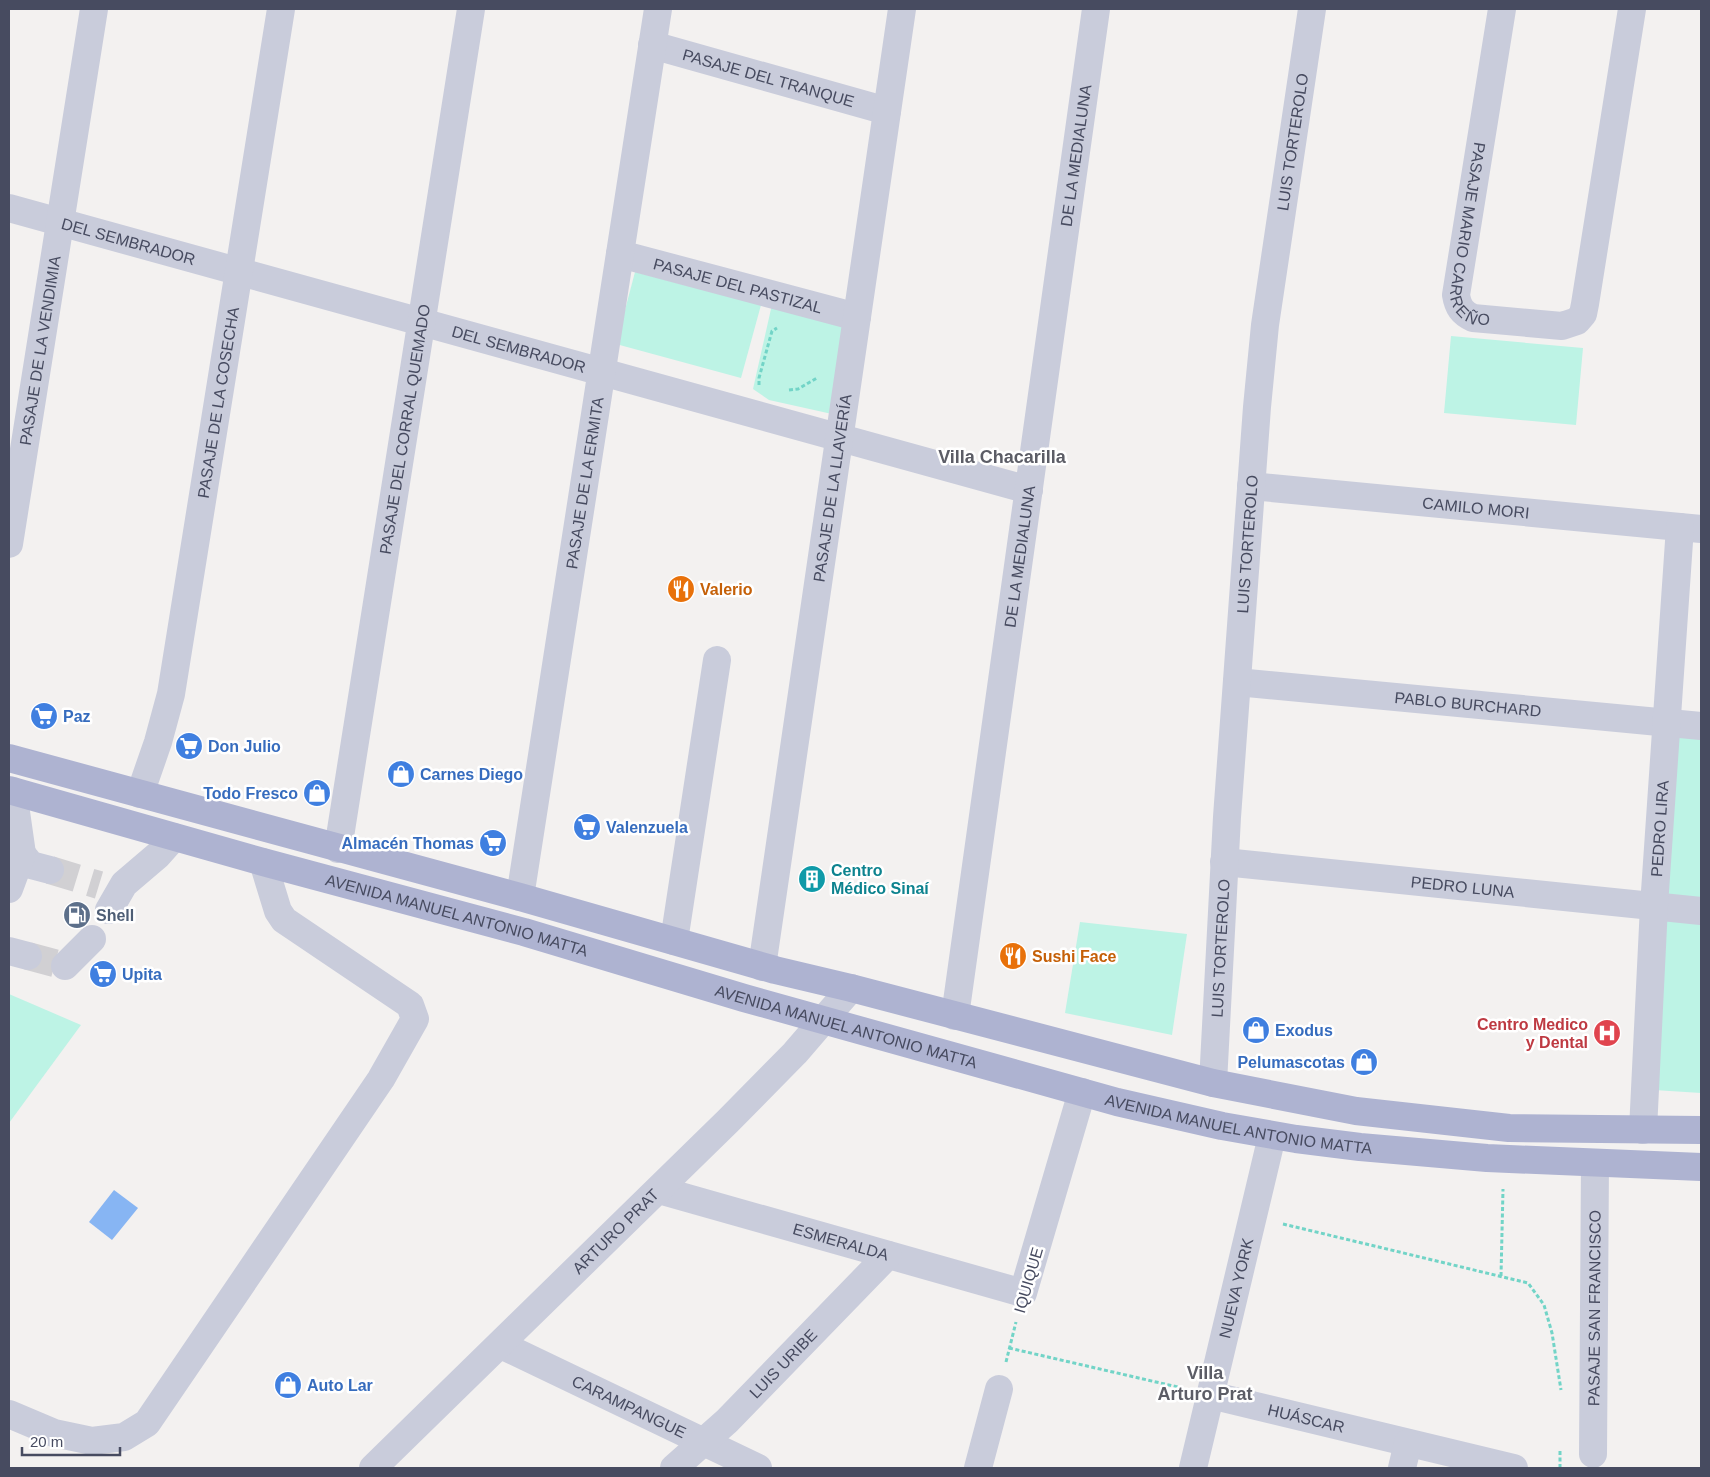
<svg xmlns="http://www.w3.org/2000/svg" width="1710" height="1477" viewBox="0 0 1710 1477" font-family="Helvetica,sans-serif">
<style>
.green{fill:#bdf3e5}
.water{fill:#87b5f3}
.lines{fill:none;stroke-linecap:round;stroke-linejoin:round}
.minor-tunnel{stroke:#d1d0d3;stroke-width:28;stroke-dasharray:28 14;stroke-linecap:butt}
.path{stroke:#72d4c7;stroke-width:3;stroke-dasharray:4 2.5;stroke-linecap:butt}
.minor{stroke:#c9ccdb;stroke-width:28}
.major{stroke:#aeb3d1;stroke-width:28}
.labels{text-anchor:middle;stroke-width:5;stroke-linejoin:round;paint-order:stroke}
.street-label{font-size:16px;fill:#474b60;stroke:#fff}
.food-label{font-size:16px;font-weight:bold;fill:#c56008;stroke:#fff;text-anchor:start}
.shop-label{font-size:16px;font-weight:bold;fill:#366cbe;stroke:#fff;text-anchor:start}
.culture-label{font-size:16px;font-weight:bold;fill:#0d838f;stroke:#fff;text-anchor:start}
.service-label{font-size:16px;font-weight:bold;fill:#4e5e75;stroke:#fff;text-anchor:start}
.health-label{font-size:16px;font-weight:bold;fill:#be3a42;stroke:#fff;text-anchor:end}
.neighbourhood-label{font-size:18px;font-weight:bold;fill:#5c5d66;stroke:#fff}
</style>
<rect width="100%" height="100%" fill="#f3f1f0"/>
<g class="green">
<path d="M 635,272 L 761,305 L 741,378 L 616,344 Z"/>
<path d="M 773,300 L 854,318 L 832,414 L 769,400 L 753,389 Z"/>
<path d="M 1451,336 L 1583,348 L 1576,425 L 1444,413 Z"/>
<path d="M 1673,733 L 1701,736 L 1701,1093 L 1654,1090 Z"/>
<path d="M 1080,922 L 1187,934 L 1172,1035 L 1065,1013 Z"/>
<path d="M 9,994 L 81,1025 L 9,1123 Z"/>
</g>
<path class="water" d="M 114,1190 L 138,1208 L 112,1240 L 89,1222 Z"/>
<g class="lines">
<g class="minor-tunnel">
<path d="M 50,870 L 99,885"/>
<path d="M 28,956 L 65,966"/>
</g>
<g class="path">
<path d="M 759,385 L 759,378 L 772,331 L 777,328"/>
<path d="M 789,390 L 798,389 L 817,378"/>
<path d="M 1283,1224 L 1528,1283 L 1544,1305 L 1552,1333 L 1561,1390"/>
<path d="M 1501,1276 L 1503,1189"/>
<path d="M 1009,1348 L 1182,1388"/>
<path d="M 1006,1362 L 1016,1322"/>
<path d="M 1560,1468 L 1560,1451"/>
</g>
<g class="minor">
<path id="s1" d="M 1502,9 L 1456,295 C 1458,307 1462,313 1473,318 L 1562,326 L 1577,321 L 1583,314 L 1585,304 L 1632,9"/>
<path id="s2" d="M 652,45 L 887,111"/>
<path id="s3" d="M 9,208 L 1029,490"/>
<path id="s4" d="M 620,254 L 857,317"/>
<path id="s5" d="M 1251,486 L 1701,529"/>
<path id="s6" d="M 9,544 L 94,9"/>
<path id="s7" d="M 1237,682 L 1701,726"/>
<path id="s8" d="M 140,794 L 158,742 L 171,694 L 281,9"/>
<path id="s9" d="M 338,849 L 471,9"/>
<path d="M 22,854 L 31,865 L 50,870"/>
<path id="s10" d="M 1224,862 L 1701,911"/>
<path d="M 9,889 L 22,854 L 13,791"/>
<path id="s11" d="M 520,897 L 658,9"/>
<path d="M 109,910 L 124,884 L 158,855 L 174,837"/>
<path d="M 674,941 L 717,660"/>
<path d="M 9,951 L 28,956"/>
<path d="M 65,966 L 92,939"/>
<path id="s12" d="M 762,967 L 902,9"/>
<path id="s13" d="M 955,1016 L 1096,9"/>
<path id="s14" d="M 1213,1083 L 1227,817 L 1257,407 L 1265,325 L 1312,9"/>
<path id="s15" d="M 1643,1130 L 1654,906 L 1680,527"/>
<path id="s16" d="M 659,1190 L 1023,1293 L 1082,1092"/>
<path id="s17" d="M 501,1345 L 758,1468"/>
<path id="s18" d="M 1210,1395 L 1514,1468"/>
<path d="M 9,1414 L 54,1433 L 92,1441 L 124,1437 L 147,1423 L 381,1079 L 415,1019 L 410,1005 L 284,920 L 278,911 L 263,862"/>
<path id="s19" d="M 1593,1454 L 1595,1163"/>
<path id="s20" d="M 373,1468 L 728,1121 L 795,1053 L 851,988"/>
<path id="s21" d="M 674,1468 L 727,1421 L 888,1255"/>
<path d="M 978,1468 L 999,1389"/>
<path id="s22" d="M 1193,1468 L 1272,1136"/>
<path d="M 1402,1468 L 1408,1443"/>
</g>
<g class="major">
<path d="M 9,758 L 520,897 L 775,970 L 851,988 L 1213,1083 L 1356,1111 L 1509,1128 L 1701,1130"/>
<path id="s23" d="M 9,790 L 263,862 L 524,932 L 744,998 L 1117,1102 L 1222,1126 L 1296,1139 L 1360,1147 L 1487,1158 L 1701,1167"/>
</g>
</g>
<defs>
<g id="restaurant-disc" transform="scale(1.4375)"><circle r="9.5" fill="#e8710a" stroke="#fff"/><path d="M-5-6h1v4h1v-4h1v4h1v-4h1v5L-1.5 .5V6h-2V.5L-5-1ZM5-6V6H3V1.5H1.5Q1.5-4 5-6Z" fill="#fff"/></g>
<g id="supermarket-disc" transform="scale(1.4375)"><circle r="9.5" fill="#3f7fe0" stroke="#fff"/><path d="M-6-5.5h2.5l.6 2H6L4.5 2H-2.5L-4.4-4H-6ZM-1.5 3.2a1.3 1.3 0 1 0 .1 0ZM3 3.2a1.3 1.3 0 1 0 .1 0Z" fill="#fff"/></g>
<g id="shop-disc" transform="scale(1.4375)"><circle r="9.5" fill="#3f7fe0" stroke="#fff"/><path d="M-5-2.5h2.3a2.7 3.5 0 0 1 5.4 0H5L5.5 6h-11ZM-1.5-2.5h3a1.5 2.3 0 0 0-3 0Z" fill="#fff"/></g>
<g id="building-disc" transform="scale(1.4375)"><circle r="9.5" fill="#0f9aa8" stroke="#fff"/><path d="M-4-6H4V6H1V3H-1V6H-4ZM-2.5-4.3h1.7v1.8h-1.7ZM.8-4.3h1.7v1.8H.8ZM-2.5-1h1.7V.8h-1.7ZM.8-1h1.7V.8H.8Z" fill="#fff"/></g>
<g id="fuel-disc" transform="scale(1.4375)"><circle r="9.5" fill="#5c6f8a" stroke="#fff"/><path d="M-5.5-6h7V0h2V4h1.3V-2.5L3-4.5l.8-.8L6-3V5H2.5V1h-1V6h-7ZM-4.2-4.7v3.2H.2V-4.7Z" fill="#fff"/></g>
<g id="hospital-disc" transform="scale(1.4375)"><circle r="9.5" fill="#e0444e" stroke="#fff"/><path d="M-5-5h3v3.5h4V-5h3V5h-3V1.5h-4V5h-3Z" fill="#fff"/></g>
</defs>
<g fill-rule="evenodd">
<use href="#restaurant-disc" x="681" y="589"/>
<use href="#supermarket-disc" x="44" y="716"/>
<use href="#supermarket-disc" x="189" y="746"/>
<use href="#shop-disc" x="401" y="774"/>
<use href="#shop-disc" x="317" y="793"/>
<use href="#supermarket-disc" x="587" y="827"/>
<use href="#supermarket-disc" x="493" y="843"/>
<use href="#building-disc" x="812" y="879"/>
<use href="#fuel-disc" x="77" y="915"/>
<use href="#restaurant-disc" x="1013" y="956"/>
<use href="#supermarket-disc" x="103" y="974"/>
<use href="#shop-disc" x="1256" y="1030"/>
<use href="#hospital-disc" x="1607" y="1033"/>
<use href="#shop-disc" x="1364" y="1062"/>
<use href="#shop-disc" x="288" y="1385"/>
</g>
<g class="labels">
<g class="street-label">
<text dy="6" stroke="none"><textPath href="#s2" startOffset="121">PASAJE DEL TRANQUE</textPath></text>
<text dy="6" stroke="none"><textPath href="#s14" startOffset="945">LUIS TORTEROLO</textPath></text>
<text dy="6" stroke="none"><textPath href="#s13" startOffset="869">DE LA MEDIALUNA</textPath></text>
<text dy="6" stroke="none"><textPath href="#s1" startOffset="236">PASAJE MARIO CARREÑO</textPath></text>
<text dy="6" stroke="none"><textPath href="#s3" startOffset="124">DEL SEMBRADOR</textPath></text>
<text dy="6" stroke="none"><textPath href="#s4" startOffset="122">PASAJE DEL PASTIZAL</textPath></text>
<text dy="6" stroke="none"><textPath href="#s3" startOffset="529">DEL SEMBRADOR</textPath></text>
<text dy="6" stroke="none"><textPath href="#s6" startOffset="196">PASAJE DE LA VENDIMIA</textPath></text>
<text dy="6" stroke="none"><textPath href="#s8" startOffset="400">PASAJE DE LA COSECHA</textPath></text>
<text dy="6" stroke="none"><textPath href="#s9" startOffset="425">PASAJE DEL CORRAL QUEMADO</textPath></text>
<text dy="6" stroke="none"><textPath href="#s11" startOffset="419">PASAJE DE LA ERMITA</textPath></text>
<text dy="6" stroke="none"><textPath href="#s12" startOffset="484">PASAJE DE LA LLAVERÍA</textPath></text>
<text dy="6" stroke="none"><textPath href="#s5" startOffset="226">CAMILO MORI</textPath></text>
<text dy="6" stroke="none"><textPath href="#s14" startOffset="540">LUIS TORTEROLO</textPath></text>
<text dy="6" stroke="none"><textPath href="#s13" startOffset="464">DE LA MEDIALUNA</textPath></text>
<text dy="6" stroke="none"><textPath href="#s7" startOffset="232">PABLO BURCHARD</textPath></text>
<text dy="6" stroke="none"><textPath href="#s15" startOffset="302">PEDRO LIRA</textPath></text>
<text dy="6" stroke="none"><textPath href="#s10" startOffset="240">PEDRO LUNA</textPath></text>
<text dy="6" stroke="none"><textPath href="#s23" startOffset="465">AVENIDA MANUEL ANTONIO MATTA</textPath></text>
<text dy="6" stroke="none"><textPath href="#s14" startOffset="135">LUIS TORTEROLO</textPath></text>
<text dy="6" stroke="none"><textPath href="#s23" startOffset="870">AVENIDA MANUEL ANTONIO MATTA</textPath></text>
<text dy="6" stroke="none"><textPath href="#s23" startOffset="1275">AVENIDA MANUEL ANTONIO MATTA</textPath></text>
<text dy="6" stroke="none"><textPath href="#s20" startOffset="339">ARTURO PRAT</textPath></text>
<text dy="6" stroke="none"><textPath href="#s16" startOffset="189">ESMERALDA</textPath></text>
<text transform="translate(1028 1280) rotate(-74)" y="6">IQUIQUE</text>
<text dy="6" stroke="none"><textPath href="#s22" startOffset="185">NUEVA YORK</textPath></text>
<text dy="6" stroke="none"><textPath href="#s19" startOffset="146">PASAJE SAN FRANCISCO</textPath></text>
<text dy="6" stroke="none"><textPath href="#s21" startOffset="151">LUIS URIBE</textPath></text>
<text dy="6" stroke="none"><textPath href="#s17" startOffset="142">CARAMPANGUE</textPath></text>
<text dy="6" stroke="none"><textPath href="#s18" startOffset="99">HUÁSCAR</textPath></text>
</g>
<g class="food-label">
<text x="700" y="595">Valerio</text>
<text x="1032" y="962">Sushi Face</text>
</g>
<g class="shop-label">
<text x="63" y="722">Paz</text>
<text x="208" y="752">Don Julio</text>
<text x="420" y="780">Carnes Diego</text>
<text x="298" y="799" text-anchor="end">Todo Fresco</text>
<text x="606" y="833">Valenzuela</text>
<text x="474" y="849" text-anchor="end">Almacén Thomas</text>
<text x="122" y="980">Upita</text>
<text x="1275" y="1036">Exodus</text>
<text x="1345" y="1068" text-anchor="end">Pelumascotas</text>
<text x="307" y="1391">Auto Lar</text>
</g>
<g class="culture-label">
<text x="831" y="876">Centro<tspan x="831" dy="18">Médico Sinaí</tspan></text>
</g>
<g class="service-label">
<text x="96" y="921">Shell</text>
</g>
<g class="health-label">
<text x="1588" y="1030">Centro Medico<tspan x="1588" dy="18">y Dental</tspan></text>
</g>
<g class="neighbourhood-label">
<text x="1002" y="463">Villa Chacarilla</text>
<text x="1205" y="1379">Villa<tspan x="1205" dy="21">Arturo Prat</tspan></text>
</g>
</g>
<rect width="1710" height="1477" fill="none" stroke="#474b60" stroke-width="20"/>
<path d="M22 1447v8h98v-8" fill="none" stroke="#474b60" stroke-width="2.5"/>
<text x="30" y="1447" font-size="15" fill="#474b60" stroke="#ffffff" stroke-width="4" paint-order="stroke">20 m</text>
</svg>
